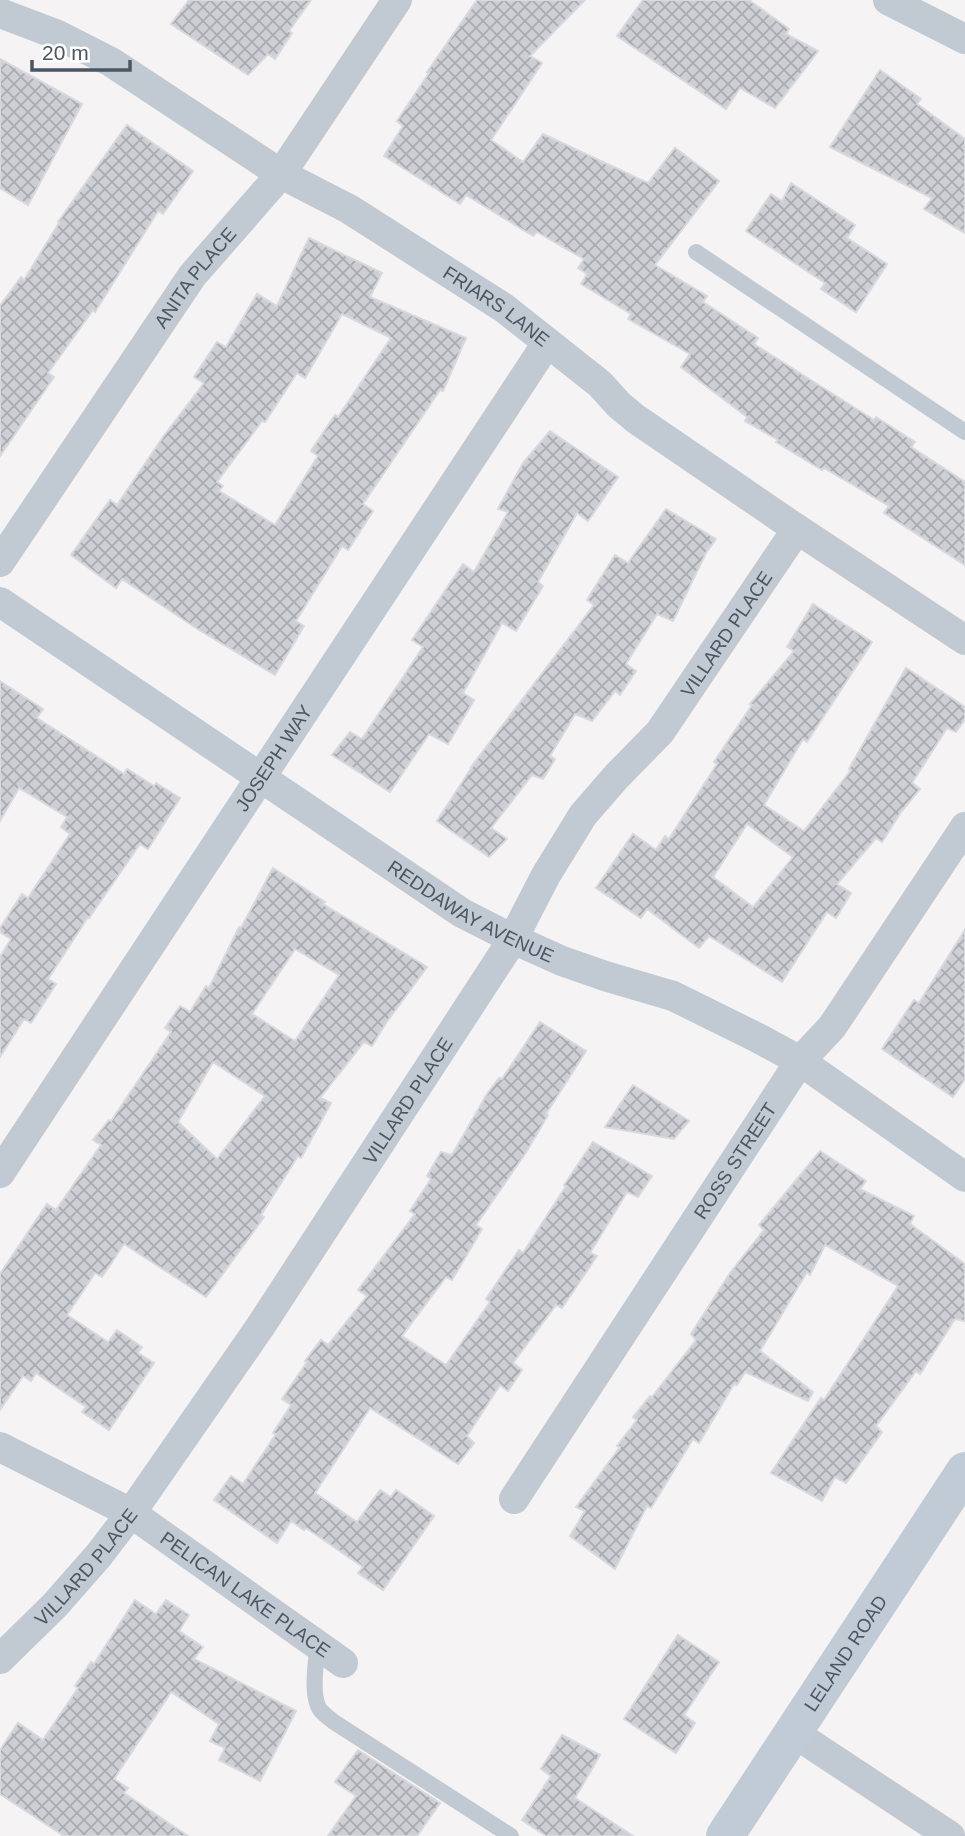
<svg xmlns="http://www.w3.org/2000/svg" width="965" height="1836" viewBox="0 0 965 1836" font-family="Arial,sans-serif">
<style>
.building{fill:url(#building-cross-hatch);stroke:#d7d9de;stroke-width:2;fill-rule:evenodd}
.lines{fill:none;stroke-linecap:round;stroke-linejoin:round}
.lane{stroke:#c1cad2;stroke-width:16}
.street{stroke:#c1cad2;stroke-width:30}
.secondary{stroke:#c1cbd6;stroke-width:38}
.labels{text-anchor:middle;stroke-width:7;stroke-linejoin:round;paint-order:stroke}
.street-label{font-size:19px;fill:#4a5661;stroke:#fff}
</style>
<defs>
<pattern id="building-cross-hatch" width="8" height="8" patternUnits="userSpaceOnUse" patternTransform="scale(1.75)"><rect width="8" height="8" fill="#cdcfd5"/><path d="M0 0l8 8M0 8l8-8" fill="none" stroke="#a8abb0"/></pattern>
</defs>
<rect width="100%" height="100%" fill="#f5f3f3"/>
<g class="building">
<path d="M 189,0 L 311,0 L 289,31 L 292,33 L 275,59 L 268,54 L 248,75 L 171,24 Z"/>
<path d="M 477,0 L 585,0 L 530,56 L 542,63 L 491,140 L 523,162 L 543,134 L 648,183 L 675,148 L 719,181 L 655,265 L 707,296 L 703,302 L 758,338 L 754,344 L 874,420 L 876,417 L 915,442 L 911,447 L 965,482 L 965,565 L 884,513 L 889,506 L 824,468 L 822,470 L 776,442 L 778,440 L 745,421 L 747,417 L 681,367 L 690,354 L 628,319 L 631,314 L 581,284 L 587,274 L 578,268 L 584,259 L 537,232 L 533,236 L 466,195 L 460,204 L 384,156 L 403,126 L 397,121 L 429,73 L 427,72 Z"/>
<path d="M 643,0 L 749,0 L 789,29 L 786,34 L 818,51 L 775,108 L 740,88 L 726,109 L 617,36 Z"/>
<path d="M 0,59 L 82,104 L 28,205 L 0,188 Z"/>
<path d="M 880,70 L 921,99 L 917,104 L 965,139 L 965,233 L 924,209 L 932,198 L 830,147 Z"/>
<path d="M 127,125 L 193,171 L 163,214 L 158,211 L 95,312 L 93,310 L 48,373 L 54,377 L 0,456 L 0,306 L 21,277 L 24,280 L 59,223 L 58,222 Z"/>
<path d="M 791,183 L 855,225 L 847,238 L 887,264 L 856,312 L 821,289 L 825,283 L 746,231 L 771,194 L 782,201 Z"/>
<path d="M 309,238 L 382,273 L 370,297 L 466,338 L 443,391 L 440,390 L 363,504 L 373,511 L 348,550 L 342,546 L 296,621 L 304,626 L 275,675 L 199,630 L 122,579 L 116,588 L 71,555 L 110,500 L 117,505 L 163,437 L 204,383 L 194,377 L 217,342 L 226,347 L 257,294 L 277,306 ZM 342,314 L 391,338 L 338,417 L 335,415 L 311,451 L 318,456 L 275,525 L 219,491 L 223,486 L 217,482 L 262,421 L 265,422 L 297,373 L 305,378 Z"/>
<path d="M 550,431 L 618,477 L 588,521 L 577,513 L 538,582 L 543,586 L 516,631 L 502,623 L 463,693 L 474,700 L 448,744 L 429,734 L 390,792 L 332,755 L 350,732 L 362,739 L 423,647 L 412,640 L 463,564 L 474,572 L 508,512 L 498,509 L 523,463 Z"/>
<path d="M 666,509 L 716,539 L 706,553 L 673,621 L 657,614 L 626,664 L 636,671 L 620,695 L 615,691 L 592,721 L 575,714 L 550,756 L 555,759 L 543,779 L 532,775 L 491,828 L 507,839 L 489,857 L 437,821 L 472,767 L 471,767 L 594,605 L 587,600 L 615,555 L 628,563 Z"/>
<path d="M 813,604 L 872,642 L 807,742 L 803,739 L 764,805 L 804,831 L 851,770 L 849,769 L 906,668 L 965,707 L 965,719 L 956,732 L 947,728 L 912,783 L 920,789 L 901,812 L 882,842 L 876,838 L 837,884 L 851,893 L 836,918 L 827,912 L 782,982 L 709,936 L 699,948 L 647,909 L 641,918 L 596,888 L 633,834 L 656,850 L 665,836 L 669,839 L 717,764 L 714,762 L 752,705 L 750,704 L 794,651 L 787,647 ZM 747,824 L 793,857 L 753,907 L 713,877 Z"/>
<path d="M 0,681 L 43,709 L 37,718 L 124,774 L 127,769 L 154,786 L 156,783 L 180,798 L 148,849 L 140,844 L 89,918 L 88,917 L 48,979 L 56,984 L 31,1023 L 24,1019 L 0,1057 L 0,957 L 11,939 L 0,932 L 0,928 L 22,894 L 28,898 L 70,834 L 61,827 L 67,817 L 19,788 L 0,821 Z"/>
<path d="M 273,868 L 325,902 L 323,904 L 427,967 L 386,1023 L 372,1046 L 364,1042 L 320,1098 L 331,1103 L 301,1158 L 298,1156 L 261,1215 L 264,1217 L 206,1297 L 124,1244 L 102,1277 L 95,1273 L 67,1315 L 108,1342 L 117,1330 L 142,1347 L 138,1353 L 154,1363 L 109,1430 L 82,1412 L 86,1407 L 36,1373 L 31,1381 L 23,1376 L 0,1410 L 0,1274 L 47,1204 L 56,1210 L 101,1145 L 93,1140 L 109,1120 L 111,1121 L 171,1032 L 165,1028 L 180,1006 L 190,1012 L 206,986 L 209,988 L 239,927 L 241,928 ZM 295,949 L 339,975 L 295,1041 L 252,1014 ZM 213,1062 L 265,1096 L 217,1159 L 178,1122 Z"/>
<path d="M 965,930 L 965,1079 L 953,1097 L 882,1049 L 914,1000 L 919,1003 Z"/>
<path d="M 540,1022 L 586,1051 L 546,1114 L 548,1115 L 527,1151 L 476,1225 L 482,1229 L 452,1280 L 446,1277 L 402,1336 L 446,1365 L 490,1302 L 486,1299 L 519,1250 L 523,1253 L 566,1186 L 564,1185 L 593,1142 L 652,1176 L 638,1197 L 627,1192 L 590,1253 L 597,1256 L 562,1308 L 556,1305 L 513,1363 L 522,1370 L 508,1391 L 500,1385 L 467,1436 L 474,1443 L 458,1464 L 370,1408 L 315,1493 L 357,1522 L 380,1490 L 391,1497 L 396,1490 L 434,1516 L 383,1590 L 358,1573 L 363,1567 L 306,1528 L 304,1530 L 291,1521 L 277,1543 L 214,1500 L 231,1476 L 243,1484 L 276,1434 L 273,1433 L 291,1405 L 282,1399 L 307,1362 L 305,1361 L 321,1340 L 328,1345 L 367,1296 L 358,1290 L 415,1214 L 410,1211 L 431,1179 L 427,1176 L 441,1152 L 452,1155 L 487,1094 L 499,1078 L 502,1079 Z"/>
<path d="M 633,1085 L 689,1121 L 674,1139 L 605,1127 Z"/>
<path d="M 820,1151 L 866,1181 L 860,1189 L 914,1216 L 910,1224 L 965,1264 L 965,1321 L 955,1319 L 920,1374 L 916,1371 L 876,1426 L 882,1432 L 846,1483 L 835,1477 L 822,1501 L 771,1473 L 821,1398 L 824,1400 L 898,1286 L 825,1245 L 810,1275 L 807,1272 L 760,1351 L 813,1392 L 808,1401 L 745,1372 L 737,1385 L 734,1384 L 699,1443 L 693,1439 L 651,1508 L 647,1506 L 615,1569 L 570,1536 L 585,1511 L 576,1507 L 620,1447 L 617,1446 L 637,1420 L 633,1417 L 650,1396 L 652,1397 L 696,1340 L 691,1334 L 730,1273 L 764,1230 L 759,1225 Z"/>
<path d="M 135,1600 L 156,1614 L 166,1600 L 189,1615 L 179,1631 L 203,1647 L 194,1659 L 296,1711 L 260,1781 L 219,1760 L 225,1748 L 210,1741 L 219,1724 L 171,1692 L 114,1779 L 128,1788 L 124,1793 L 188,1836 L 64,1836 L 0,1794 L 0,1750 L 18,1723 L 43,1740 L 78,1688 L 75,1686 L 91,1662 L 94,1664 Z"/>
<path d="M 678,1635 L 719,1662 L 684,1715 L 695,1723 L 676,1753 L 624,1719 Z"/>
<path d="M 562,1735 L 600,1755 L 575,1798 L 633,1836 L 546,1836 L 522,1820 L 551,1776 L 541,1769 Z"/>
<path d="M 358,1750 L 440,1803 L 417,1836 L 328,1836 L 356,1796 L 335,1782 Z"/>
</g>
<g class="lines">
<g class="lane">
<path d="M 696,252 L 965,432"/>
<path d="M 318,1645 C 316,1660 310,1698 321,1711 C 325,1715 330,1719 334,1722 L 511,1836"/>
</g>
<g class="street">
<path d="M 888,0 L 965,39"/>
<path id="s1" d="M 0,13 L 58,35 L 111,62 L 281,174 L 349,209 L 504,308 L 600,384 L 619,405 L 636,419 L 797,529 L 965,640"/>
<path id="s2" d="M 0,562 L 192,276 L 281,174 L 397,0"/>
<path id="s3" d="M 0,602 L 462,913 L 513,939 L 562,961 L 605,976 L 673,996 L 758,1038 L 800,1061 L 965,1177"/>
<path id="s4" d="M 0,1173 L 547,343"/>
<path id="s5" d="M 0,1447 L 131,1513 L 343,1663"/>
<path id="s6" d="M 514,1499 L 800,1061 L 832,1027 L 965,827"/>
<path id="s7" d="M 0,1659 L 55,1605 L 99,1555 L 131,1513 L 260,1327 L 513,939 L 546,875 L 583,815 L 616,777 L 660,732 L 797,529"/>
<path d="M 794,1733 L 950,1836"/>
</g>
<path class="secondary" id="s8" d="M 725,1836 L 965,1471"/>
</g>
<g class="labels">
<g class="street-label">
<text dy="7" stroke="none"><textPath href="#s2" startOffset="345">ANITA PLACE</textPath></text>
<text dy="7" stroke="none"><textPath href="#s1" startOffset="578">FRIARS LANE</textPath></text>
<text dy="7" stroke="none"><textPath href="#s7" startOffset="1260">VILLARD PLACE</textPath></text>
<text dy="7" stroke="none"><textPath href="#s4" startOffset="497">JOSEPH WAY</textPath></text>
<text dy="7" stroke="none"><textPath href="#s3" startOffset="564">REDDAWAY AVENUE</textPath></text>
<text dy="7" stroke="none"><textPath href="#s7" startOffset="693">VILLARD PLACE</textPath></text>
<text dy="7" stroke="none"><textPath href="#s6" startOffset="404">ROSS STREET</textPath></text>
<text dy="7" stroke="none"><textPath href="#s7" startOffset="126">VILLARD PLACE</textPath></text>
<text dy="7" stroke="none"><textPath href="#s5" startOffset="287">PELICAN LAKE PLACE</textPath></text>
<text dy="7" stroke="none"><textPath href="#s8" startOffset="219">LELAND ROAD</textPath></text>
</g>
</g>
<path d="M32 60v10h98v-10" fill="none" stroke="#4a5661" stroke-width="3.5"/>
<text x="42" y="60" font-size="21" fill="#4a5661" stroke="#ffffff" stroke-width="5" paint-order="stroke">20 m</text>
</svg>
